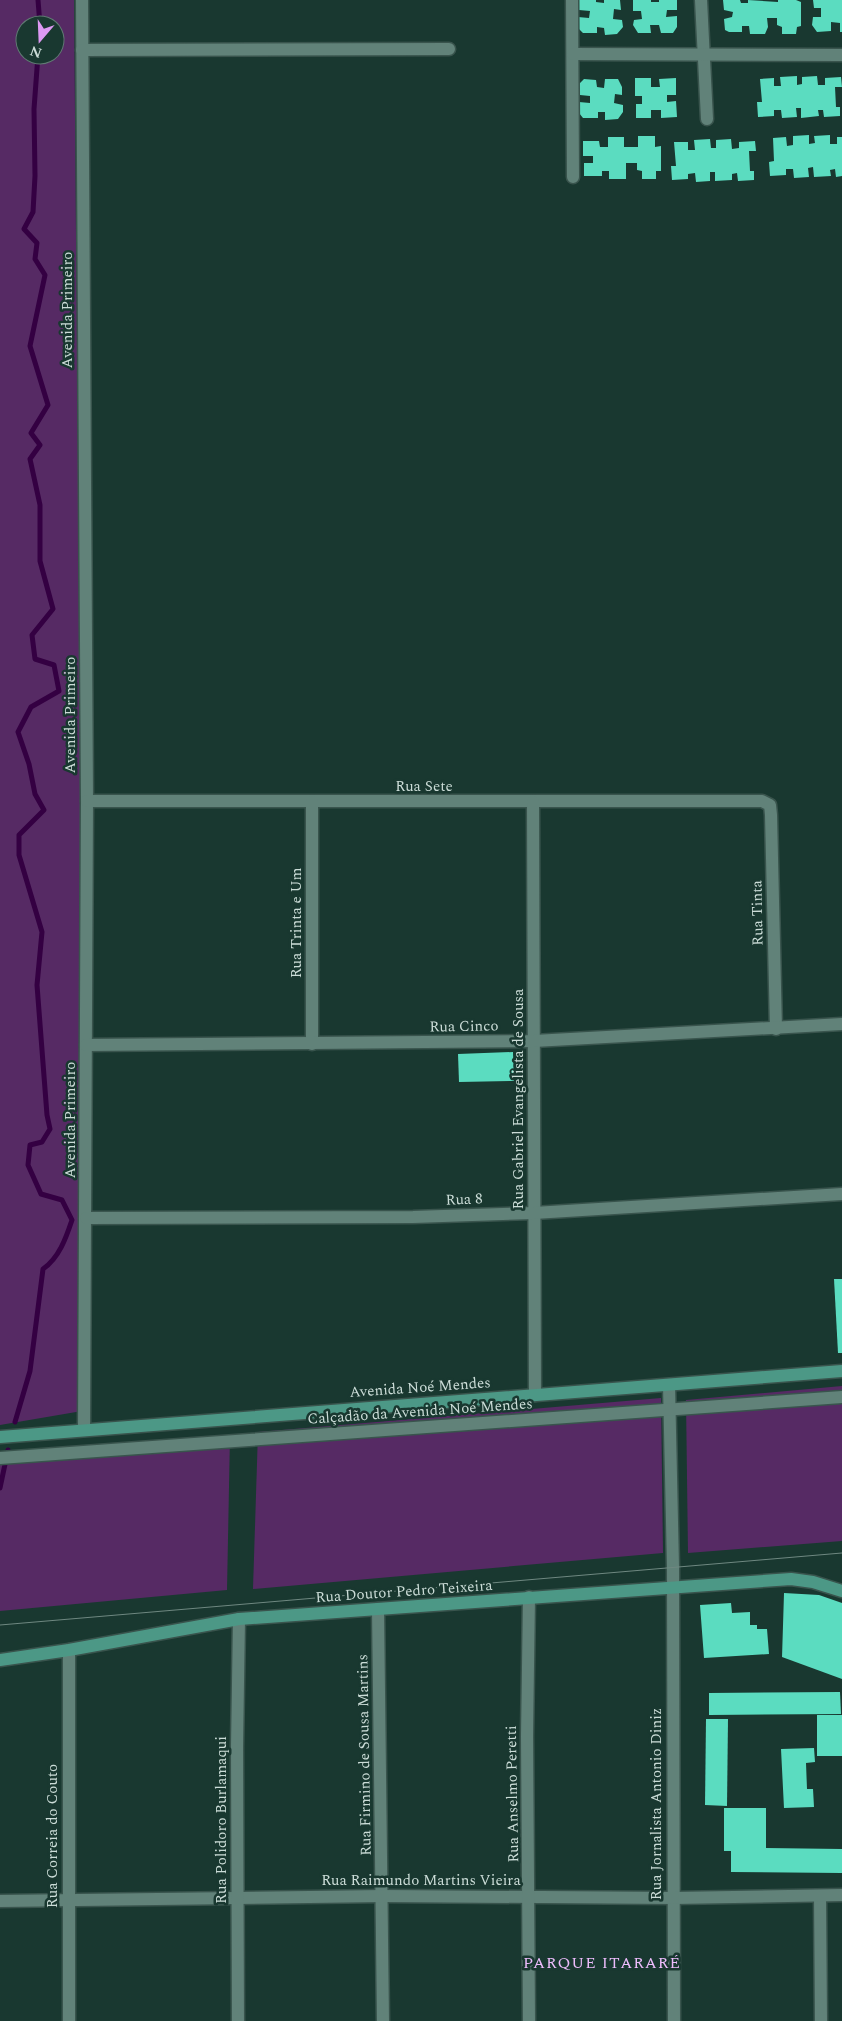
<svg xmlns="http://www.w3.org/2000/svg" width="842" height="2021" viewBox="0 0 842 2021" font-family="Spectral,serif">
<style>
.green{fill:#562a64;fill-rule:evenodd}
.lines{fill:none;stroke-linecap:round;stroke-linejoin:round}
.stream{stroke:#340042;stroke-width:5}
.building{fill:#5bdcc0}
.minor-casing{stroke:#39544d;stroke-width:15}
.major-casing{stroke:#39544d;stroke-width:15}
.minor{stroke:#618279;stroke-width:12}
.major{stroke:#4c9886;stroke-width:12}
.tram{stroke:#6f8881;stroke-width:1}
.labels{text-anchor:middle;stroke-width:5;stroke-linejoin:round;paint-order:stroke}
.street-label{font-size:15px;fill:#cbdcd7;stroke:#193830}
.neighbourhood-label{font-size:16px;letter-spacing:1px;fill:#edbcfc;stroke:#193830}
</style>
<rect width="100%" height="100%" fill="#193830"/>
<g class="green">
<path d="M 0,0 L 74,0 L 81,809 L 82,1411 L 0,1425 ZM 25,25 L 55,25 L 55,55 L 25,55 Z"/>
<path d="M 842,1386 L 842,1541 L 688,1553 L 686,1400 Z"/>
<path d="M 661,1398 L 663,1553 L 253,1589 L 258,1432 Z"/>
<path d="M 230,1435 L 227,1590 L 0,1611 L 0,1453 Z"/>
</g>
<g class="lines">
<g class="stream">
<path d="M 38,0 L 40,25"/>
<path d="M 15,1422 L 30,1371 L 43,1269 C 59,1258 66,1238 72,1220 L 62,1200 L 41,1194 L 28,1165 L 30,1145 L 42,1142 L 50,1129 L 47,1115 L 37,985 L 42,932 L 19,855 L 19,835 L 44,810 L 35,794 L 29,764 L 18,732 L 31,707 L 59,691 L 54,665 L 35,659 L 32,635 L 53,609 L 40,561 L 40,505 L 30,459 L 40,445 L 31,433 L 48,405 L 30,346 L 45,275 L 35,259 L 37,243 L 24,229 L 33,212 L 35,176 L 34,109 L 38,55"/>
<path d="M 0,1488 L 8,1450"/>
</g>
</g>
<g class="building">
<path d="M 578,0 L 596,0 L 596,2 L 604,3 L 604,0 L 620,0 L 621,10 L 614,9 L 613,19 L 622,20 L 623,27 L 617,34 L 605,35 L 604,28 L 597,27 L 597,33 L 583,33 L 578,28 L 578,17 L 589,18 L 590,11 L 579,10 Z"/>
<path d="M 633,0 L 651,0 L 651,2 L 659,2 L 659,0 L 677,0 L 677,10 L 667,10 L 666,17 L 677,16 L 677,27 L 673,33 L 661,33 L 659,25 L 650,25 L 651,33 L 638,33 L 633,25 L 634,20 L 642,19 L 641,11 L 633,11 Z"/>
<path d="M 723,0 L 740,0 L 741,3 L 748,3 L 748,0 L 778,2 L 778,0 L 796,0 L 801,2 L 801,26 L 797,27 L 796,34 L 782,34 L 782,27 L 777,25 L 777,18 L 767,18 L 768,27 L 765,34 L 750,34 L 749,26 L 742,26 L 742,32 L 729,32 L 725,30 L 724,19 L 732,17 L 733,12 L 724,10 Z"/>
<path d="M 813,0 L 842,0 L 842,32 L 840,32 L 840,23 L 831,22 L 831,31 L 817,32 L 812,25 L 813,17 L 821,17 L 821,8 L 814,8 Z"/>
<path d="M 797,76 L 797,85 L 802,84 L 802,77 L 817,76 L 818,85 L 825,85 L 825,78 L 841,77 L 842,87 L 835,87 L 836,107 L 840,107 L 840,116 L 824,117 L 823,110 L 818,110 L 819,116 L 801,118 L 801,108 L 796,108 L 797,117 L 782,118 L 781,110 L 774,110 L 774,116 L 758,117 L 757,102 L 762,102 L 760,79 L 774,78 L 774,86 L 781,86 L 780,77 Z"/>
<path d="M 635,78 L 651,78 L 651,87 L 660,87 L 659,79 L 676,78 L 676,95 L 667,95 L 667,102 L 676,101 L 677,117 L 661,118 L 661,110 L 651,110 L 651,118 L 636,118 L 636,104 L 642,104 L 642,96 L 635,96 Z"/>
<path d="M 584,79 L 596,80 L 597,87 L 604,88 L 605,79 L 618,79 L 622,87 L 622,95 L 615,94 L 614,103 L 623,105 L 623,112 L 618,119 L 605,120 L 605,112 L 598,112 L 598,118 L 583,118 L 579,113 L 579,102 L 590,103 L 590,96 L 580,95 L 579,84 Z"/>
<path d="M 809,135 L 809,144 L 815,143 L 814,136 L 830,135 L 830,144 L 837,144 L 837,137 L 842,137 L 842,176 L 836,177 L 835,169 L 830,170 L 831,176 L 814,177 L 813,167 L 808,168 L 809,177 L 794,178 L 793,169 L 786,169 L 786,175 L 770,176 L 769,162 L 774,161 L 773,138 L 786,137 L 787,146 L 793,145 L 793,136 Z"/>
<path d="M 638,136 L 655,136 L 655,147 L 661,146 L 661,171 L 656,171 L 656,179 L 642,179 L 642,171 L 637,170 L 637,163 L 626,163 L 626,179 L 609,179 L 609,171 L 602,171 L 602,176 L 584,176 L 584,163 L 593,163 L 593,156 L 583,156 L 583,141 L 599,141 L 600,147 L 608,147 L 608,137 L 624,137 L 624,147 L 638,147 Z"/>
<path d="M 710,139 L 711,148 L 716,148 L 716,140 L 731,139 L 732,149 L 739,148 L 739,142 L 755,141 L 756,151 L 749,151 L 750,171 L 754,171 L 754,180 L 738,181 L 737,173 L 732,174 L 732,180 L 715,181 L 715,172 L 710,172 L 710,181 L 696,182 L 695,173 L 688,174 L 688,179 L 672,180 L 671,166 L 676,166 L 674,142 L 688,142 L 688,150 L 695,150 L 694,140 Z"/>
<path d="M 513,1052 L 514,1081 L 459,1082 L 458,1054 Z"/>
<path d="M 834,1279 L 842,1279 L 842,1353 L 838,1353 Z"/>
<path d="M 784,1593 L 819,1595 L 842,1603 L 842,1679 L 782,1657 Z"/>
<path d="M 731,1603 L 732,1613 L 750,1612 L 750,1625 L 757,1625 L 757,1629 L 767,1629 L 769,1654 L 704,1658 L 700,1605 Z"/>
<path d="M 840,1692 L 841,1714 L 709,1715 L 709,1693 Z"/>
<rect x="817" y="1715" width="25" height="41"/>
<path d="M 706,1719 L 728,1719 L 727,1806 L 705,1805 Z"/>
<path d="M 814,1748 L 815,1762 L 806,1763 L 807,1789 L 813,1789 L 814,1807 L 784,1808 L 781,1749 Z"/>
<path d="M 724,1808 L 766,1808 L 766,1848 L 842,1849 L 842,1873 L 731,1872 L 731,1851 L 724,1851 Z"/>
</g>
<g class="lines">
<g class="minor-casing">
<g id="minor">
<path d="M 82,0 L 87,801 L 84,1430"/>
<path d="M 572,0 L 573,177"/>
<path d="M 701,0 L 707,119"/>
<path d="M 82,50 L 449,49"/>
<path d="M 573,54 L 842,55"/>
<path d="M 87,801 L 762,801 L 770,805 L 771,815 L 776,1029"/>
<path d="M 312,802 L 312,1044"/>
<path d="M 533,802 L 535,1395"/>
<path d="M 86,1045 L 534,1041 L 842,1024"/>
<path d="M 86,1218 L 413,1217 L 534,1213 L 842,1194"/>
<path d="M 669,1385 L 673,1567 L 674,2021"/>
<path d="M 0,1458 L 842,1397"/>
<path d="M 378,1609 L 383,2021"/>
<path d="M 820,1896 L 821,2021"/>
<path d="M 0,1901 L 383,1896 L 673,1898 L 842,1895"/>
<path d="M 69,2021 L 69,1650"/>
<path d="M 238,2021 L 237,1747 L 239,1619"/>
<path d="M 529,2021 L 527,1736 L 529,1597"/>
</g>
</g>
<g class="major-casing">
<g id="major">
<path d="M 0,1437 L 842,1371"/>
<path d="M 0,1660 L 69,1650 L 239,1619 L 791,1579 L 813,1582 L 842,1591"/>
</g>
</g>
<use href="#minor" class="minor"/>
<use href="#major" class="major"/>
<path class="tram" d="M 0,1625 L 842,1553"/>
</g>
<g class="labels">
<g class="street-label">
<text transform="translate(67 310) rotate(-90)" y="5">Avenida Primeiro</text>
<text transform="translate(70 715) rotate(-90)" y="5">Avenida Primeiro</text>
<text x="424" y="791">Rua Sete</text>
<text transform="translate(757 913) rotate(-91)" y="5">Rua Tinta</text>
<text transform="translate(296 923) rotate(-90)" y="5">Rua Trinta e Um</text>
<text transform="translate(464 1026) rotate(-1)" y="5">Rua Cinco</text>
<text transform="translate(518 1099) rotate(-90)" y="5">Rua Gabriel Evangelista de Sousa</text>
<text transform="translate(70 1120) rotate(-90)" y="5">Avenida Primeiro</text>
<text transform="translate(464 1199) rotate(-2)" y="5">Rua 8</text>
<text transform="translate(420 1387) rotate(-4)" y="5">Avenida Noé Mendes</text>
<text transform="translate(420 1411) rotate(-4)" y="5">Calçadão da Avenida Noé Mendes</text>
<text transform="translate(404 1591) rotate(-4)" y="5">Rua Doutor Pedro Teixeira</text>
<text transform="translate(364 1755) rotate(-91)" y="5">Rua Firmino de Sousa Martins</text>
<text transform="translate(512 1794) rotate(-91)" y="5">Rua Anselmo Peretti</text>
<text transform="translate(656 1804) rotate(-90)" y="5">Rua Jornalista Antonio Diniz</text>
<text transform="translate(221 1820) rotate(-90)" y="5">Rua Polidoro Burlamaqui</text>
<text transform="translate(52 1836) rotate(-90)" y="5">Rua Correia do Couto</text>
<text x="421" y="1885">Rua Raimundo Martins Vieira</text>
</g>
<g class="neighbourhood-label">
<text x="602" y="1968">PARQUE ITARARÉ</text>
</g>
</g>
<g transform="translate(40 40) rotate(199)"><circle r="24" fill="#193830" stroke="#607a73"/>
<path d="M0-4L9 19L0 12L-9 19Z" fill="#dd99f3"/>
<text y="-8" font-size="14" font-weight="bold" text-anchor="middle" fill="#cbdcd7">N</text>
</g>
</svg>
